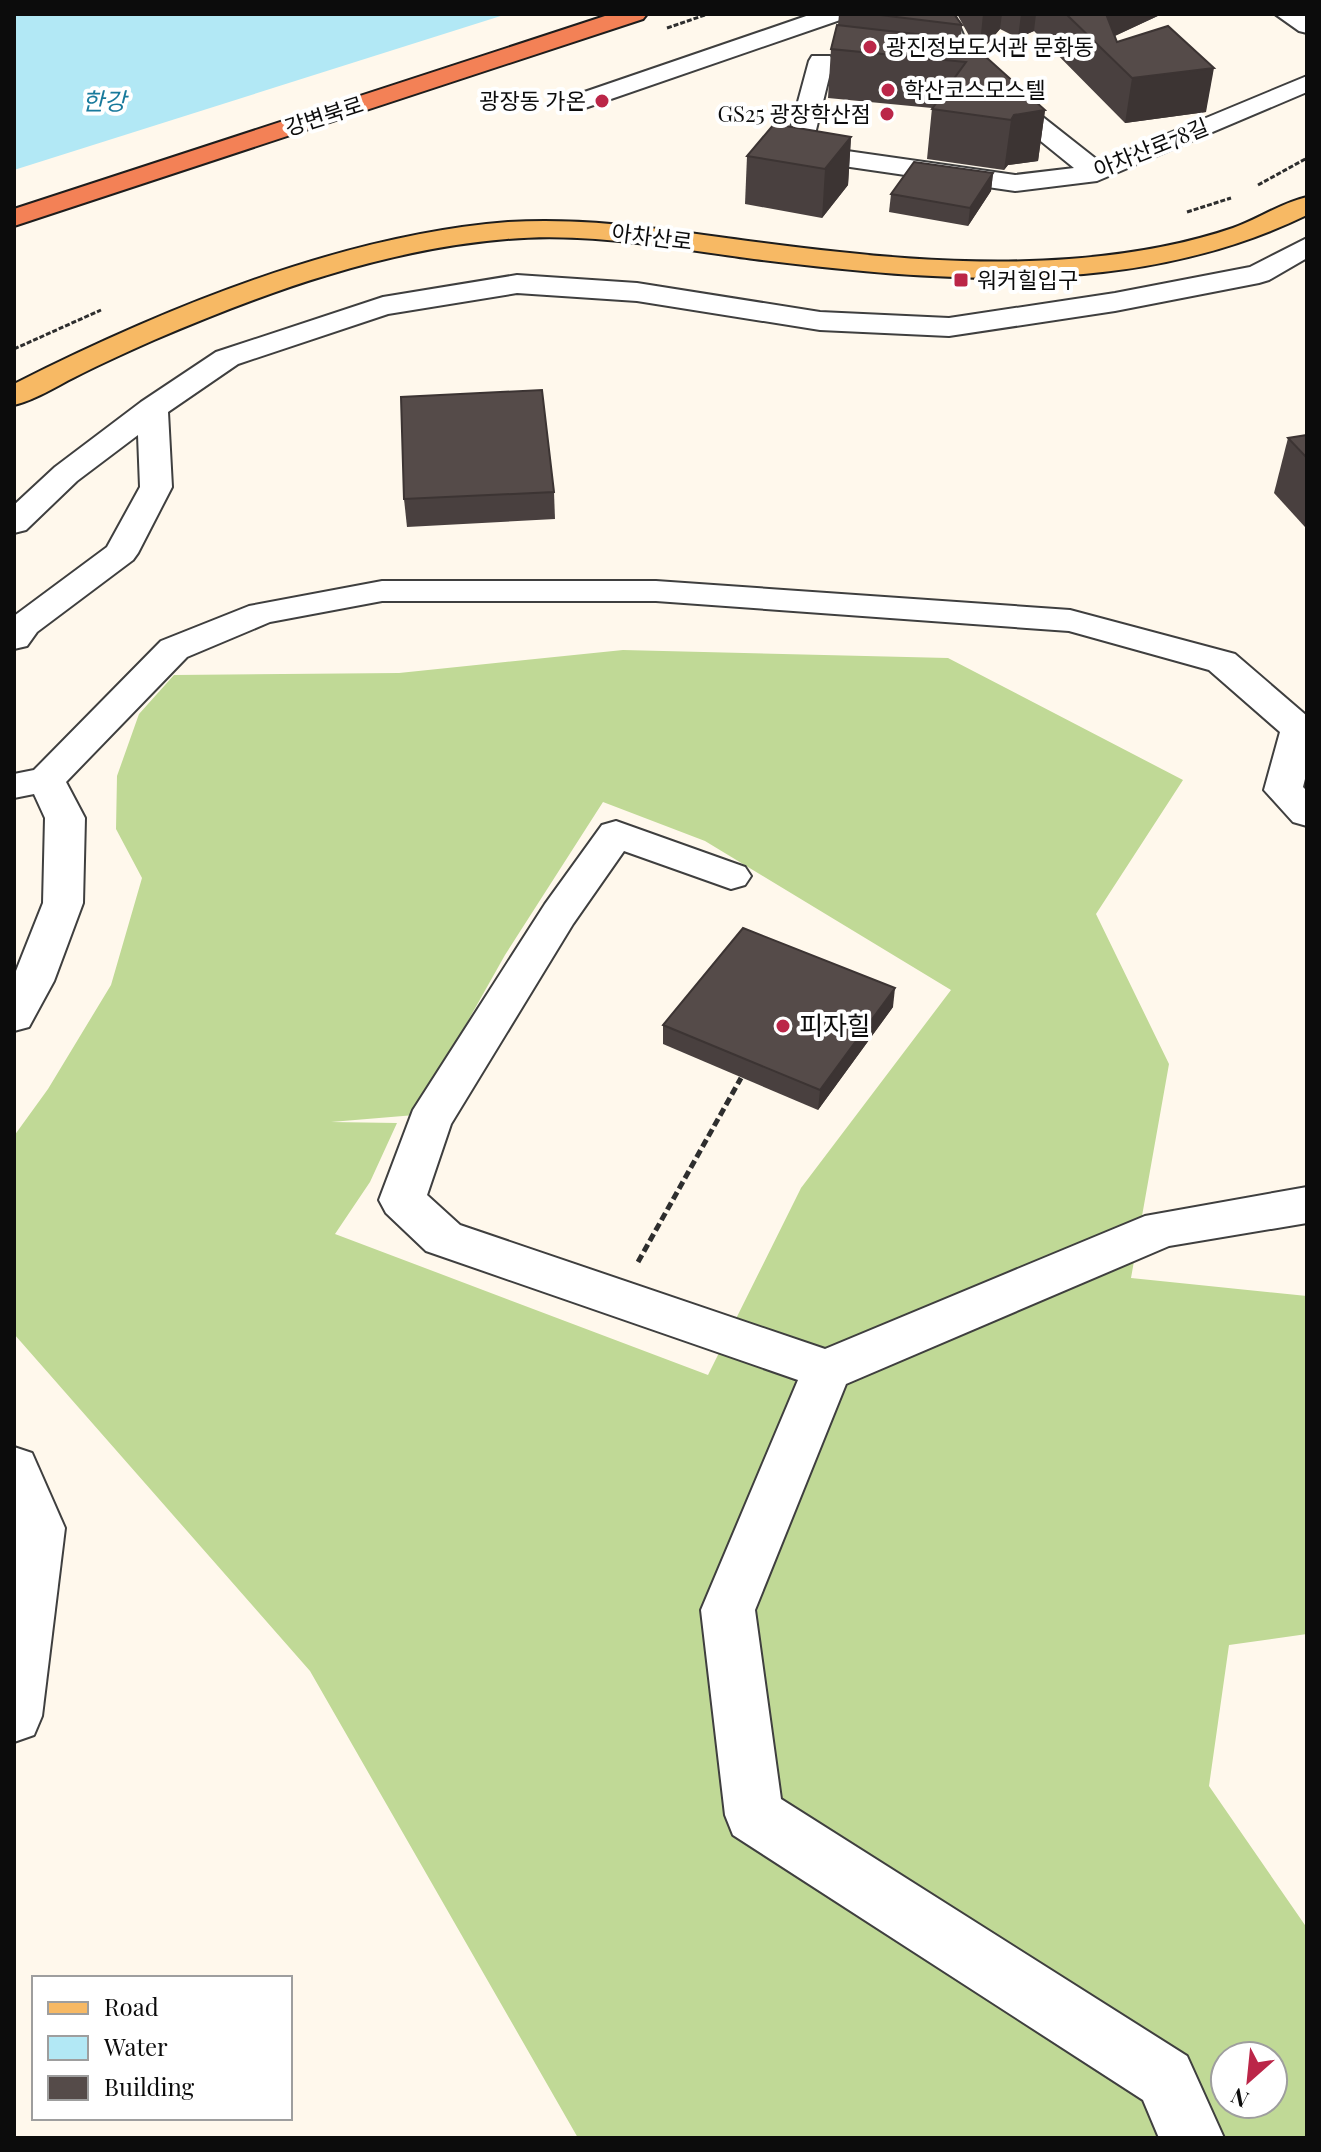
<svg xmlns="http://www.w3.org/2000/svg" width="1321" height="2152" viewBox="0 0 1321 2152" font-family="'Playfair Display','Noto Sans KR',serif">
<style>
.forest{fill:#c0d996;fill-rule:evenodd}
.water{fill:#b2e8f5;stroke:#39accb;stroke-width:2}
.pier{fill:#fff8ec}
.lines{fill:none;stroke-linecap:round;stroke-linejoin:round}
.minor-casing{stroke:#3f3f3f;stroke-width:4}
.major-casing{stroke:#1d1d1d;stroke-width:4}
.highway-casing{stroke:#1d1d1d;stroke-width:4}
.path-far1{stroke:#2e2e2e;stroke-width:3;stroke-dasharray:5 2;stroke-linecap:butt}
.path{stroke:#2e2e2e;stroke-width:5;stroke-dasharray:8 4;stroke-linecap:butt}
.minor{fill:#fff;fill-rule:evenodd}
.major{fill:#f7b964;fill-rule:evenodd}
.highway{fill:#f38156;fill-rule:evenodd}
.wall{fill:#49403f}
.shaded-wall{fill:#3c3433}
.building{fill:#554b49;stroke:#3c3433;stroke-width:2}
.poi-dot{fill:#bb2648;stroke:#fff;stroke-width:3}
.labels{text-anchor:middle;stroke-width:8;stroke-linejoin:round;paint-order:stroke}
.far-poi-label{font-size:22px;fill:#0c0c0c;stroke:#fff;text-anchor:start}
.far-street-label{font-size:22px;fill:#0c0c0c;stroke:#fff}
.far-water-label{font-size:24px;font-style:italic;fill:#187a9c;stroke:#fff}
.poi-label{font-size:26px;fill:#0c0c0c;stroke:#fff;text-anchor:start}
</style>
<rect width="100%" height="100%" fill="#fff8ec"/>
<path class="forest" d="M 623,650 L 948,658 L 1183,780 L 1096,914 L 1169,1064 L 1131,1278 L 1307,1296 L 1307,1634 L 1229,1645 L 1209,1786 L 1307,1928 L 1307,2138 L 578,2138 L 310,1671 L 14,1334 L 14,1136 L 48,1089 L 111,985 L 142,878 L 116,829 L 117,776 L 139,714 L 174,675 L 399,673 ZM 603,802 L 705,841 L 951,990 L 801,1188 L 708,1375 L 335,1234 L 370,1182 L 397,1123 L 331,1122 L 415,1115 L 505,955 ZM 1225,2056 L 1273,2056 L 1273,2104 L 1225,2104 Z"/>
<path class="water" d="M 14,14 L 638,14 L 14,224 Z"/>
<path class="pier" d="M 507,14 L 642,14 L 639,18 L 14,228 L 14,170 Z"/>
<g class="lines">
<g class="minor-casing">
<g id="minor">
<path d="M 812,14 L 847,14 L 843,19 L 582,109 L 564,109 L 560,104 L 564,99 Z"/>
<path d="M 930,14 L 954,14 L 964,37 L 992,77 L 1100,162 L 1307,76 L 1307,92 L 1097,181 L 1015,191 L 809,161 L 789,135 L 809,61 L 812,56 L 830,56 L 833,61 L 815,134 L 826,148 L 1015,175 L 1074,168 L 974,87 L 940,37 Z"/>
<path d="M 1275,14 L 1307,16 L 1307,33 L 1299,31 Z"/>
<path d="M 1307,238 L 1307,258 L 1269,280 L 1259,283 L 1115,311 L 949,336 L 820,330 L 637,301 L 517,293 L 388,314 L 238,364 L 168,412 L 172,487 L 138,553 L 133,560 L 37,632 L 27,646 L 14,649 L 14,616 L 107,547 L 140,487 L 138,435 L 77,481 L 26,530 L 14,533 L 14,505 L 55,467 L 141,402 L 216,352 L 383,297 L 517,275 L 637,283 L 820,312 L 949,318 L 1115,293 L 1250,267 Z"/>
<path d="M 382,581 L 656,581 L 1070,610 L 1235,654 L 1307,716 L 1307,771 L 1303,787 L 1307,791 L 1307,826 L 1293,822 L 1264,790 L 1280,732 L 1209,670 L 1069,631 L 656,601 L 382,601 L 270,622 L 187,657 L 66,782 L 85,818 L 83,903 L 54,981 L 29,1027 L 14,1031 L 14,976 L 43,903 L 45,818 L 34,794 L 14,798 L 14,774 L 34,770 L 161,641 L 249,606 Z"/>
<path d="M 616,821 L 745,867 L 751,876 L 745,885 L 731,889 L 624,851 L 573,924 L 451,1124 L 427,1195 L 460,1225 L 825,1349 L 1145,1216 L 1307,1187 L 1307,1223 L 1169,1246 L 846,1384 L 755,1610 L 781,1799 L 1187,2056 L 1224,2138 L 1159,2138 L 1143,2100 L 733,1835 L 725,1815 L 701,1610 L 798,1380 L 426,1251 L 386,1213 L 379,1200 L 413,1110 L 545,904 L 602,825 Z"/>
<path d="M 14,1447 L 32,1453 L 65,1528 L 42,1716 L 34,1735 L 14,1742 Z"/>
</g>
</g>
<g class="major-casing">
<path id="major" d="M 1307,197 L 1307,215 C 1134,299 939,282 754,259 C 671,248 591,232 507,239 C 385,249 265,292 154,340 C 127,352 100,364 75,377 C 55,387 35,400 14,405 L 14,384 C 162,309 341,235 508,222 C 590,217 667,230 748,241 C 853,255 963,267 1069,259 C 1124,255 1180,246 1233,228 C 1258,219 1281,203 1307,197 Z"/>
</g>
<g class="highway-casing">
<path id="highway" d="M 611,14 L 647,14 L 643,19 L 14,226 L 14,209 Z"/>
</g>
<g class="path-far1">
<path d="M 667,28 L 708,14"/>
<path d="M 1258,185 L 1307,158"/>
<path d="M 1187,212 L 1231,198"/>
<path d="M 14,349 L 101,310"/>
</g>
<path class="path" d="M 638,1262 L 741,1078"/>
<use href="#minor" class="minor"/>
<use href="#major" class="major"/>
<use href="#highway" class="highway"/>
</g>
<g class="wall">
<path d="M 839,14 L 954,14 L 962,25 L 961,40 L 977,50 L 957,14 L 1162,14 L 1115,36 L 1117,42 L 1206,112 L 1125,123 L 1034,31 L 1018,38 L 1000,29 L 980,52 L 1045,110 L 1038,161 L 1008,165 L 1004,170 L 927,159 L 932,108 L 828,98 L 831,49 L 838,25 Z"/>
<path d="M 851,137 L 848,185 L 822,218 L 745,204 L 747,156 Z"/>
<path d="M 993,173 L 991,191 L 968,226 L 889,212 L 891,194 Z"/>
<path d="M 1307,435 L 1307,527 L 1305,527 L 1274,493 L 1288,438 Z"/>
<path d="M 554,492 L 555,519 L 407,527 L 404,499 Z"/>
<path d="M 893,1007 L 818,1110 L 663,1044 L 663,1025 Z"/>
</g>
<g class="shaded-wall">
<path d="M 983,14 L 1002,14 L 1000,29 L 979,54 Z"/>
<path d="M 1021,14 L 1036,14 L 1034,31 L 1018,38 Z"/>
<path d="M 1099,14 L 1162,14 L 1097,44 Z"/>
<path d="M 1214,68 L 1206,112 L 1125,123 L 1132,78 Z"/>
<path d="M 1045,110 L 1038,161 L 1008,165 L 1004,170 L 1011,120 L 1014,115 Z"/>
<path d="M 851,137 L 848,185 L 822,218 L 825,169 Z"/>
<path d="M 993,173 L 991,191 L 968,226 L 970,208 Z"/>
<path d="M 895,988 L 893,1007 L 818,1110 L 820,1090 Z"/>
</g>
<g class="building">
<path d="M 872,14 L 954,14 L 962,25 Z"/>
<path d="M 1066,14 L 1106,14 L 1117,42 L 1168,26 L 1214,68 L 1132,78 Z"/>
<path d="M 837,25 L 967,40 L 1045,110 L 1014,115 L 1011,120 L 932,109 L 966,62 L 831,49 Z"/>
<path d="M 774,124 L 851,137 L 825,169 L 747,156 Z"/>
<path d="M 914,162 L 993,173 L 970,208 L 891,194 Z"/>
<path d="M 542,390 L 554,492 L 404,499 L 401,397 Z"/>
<path d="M 1307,435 L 1307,458 L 1288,438 Z"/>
<path d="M 743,928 L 895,988 L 820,1090 L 663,1025 Z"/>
</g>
<g class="poi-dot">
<circle cx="870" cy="47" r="8"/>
<circle cx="888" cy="90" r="8"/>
<circle cx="602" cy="101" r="8"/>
<circle cx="887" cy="114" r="8"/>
<rect x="953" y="272" width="16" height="16" rx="4"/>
<circle cx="783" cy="1026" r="8"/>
</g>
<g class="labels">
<g class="far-poi-label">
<text x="886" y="55">광진정보도서관 문화동</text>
<text x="904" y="98">학산코스모스텔</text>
<text x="586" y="109" text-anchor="end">광장동 가온</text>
<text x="871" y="122" text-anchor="end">GS25 광장학산점</text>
<text x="977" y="288">워커힐입구</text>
</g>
<g class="far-street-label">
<text transform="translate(324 116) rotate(-18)" y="8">강변북로</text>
<text transform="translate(1151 148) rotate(-22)" y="8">아차산로78길</text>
<text transform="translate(652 237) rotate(7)" y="8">아차산로</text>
</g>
<g class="far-water-label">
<text x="104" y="110">한강</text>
</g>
<g class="poi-label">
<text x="799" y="1035">피자힐</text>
</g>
</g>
<rect width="1321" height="2152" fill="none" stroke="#0c0c0c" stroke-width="32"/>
<rect x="32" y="1976" width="260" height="144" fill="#ffffff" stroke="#9e9e9e" stroke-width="2"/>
<rect x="48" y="2002" width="40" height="12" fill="#f7b964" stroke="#9e9e9e" stroke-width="2"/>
<text x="104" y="2016" font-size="24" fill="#0c0c0c">Road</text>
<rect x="48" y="2036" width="40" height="24" fill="#b2e8f5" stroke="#9e9e9e" stroke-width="2"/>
<text x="104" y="2056" font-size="24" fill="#0c0c0c">Water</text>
<rect x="48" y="2076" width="40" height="24" fill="#554b49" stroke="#9e9e9e" stroke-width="2"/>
<text x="104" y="2096" font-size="24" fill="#0c0c0c">Building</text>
<g transform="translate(1249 2080) rotate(207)"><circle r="38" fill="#ffffff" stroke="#9e9e9e" stroke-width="2"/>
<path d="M0-6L14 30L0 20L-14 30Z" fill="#bb2648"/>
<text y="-12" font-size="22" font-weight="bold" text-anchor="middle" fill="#0c0c0c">N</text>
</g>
</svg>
